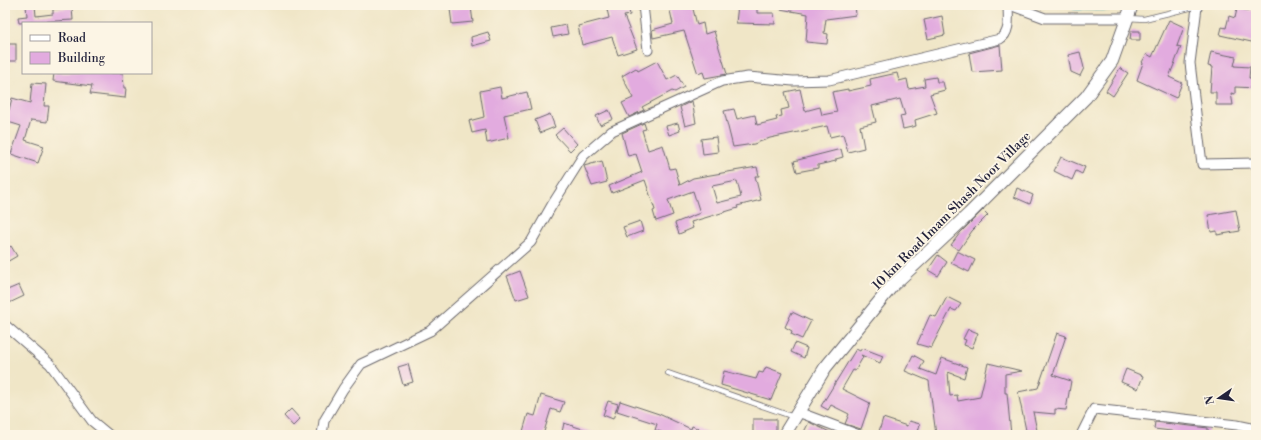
<svg xmlns="http://www.w3.org/2000/svg" width="1261" height="440" viewBox="0 0 1261 440" font-family="'Libre Bodoni',serif">
<style>
.lines{fill:none;stroke-linecap:round;stroke-linejoin:round}
.canal{stroke:#50bcca;stroke-width:10}
.building{fill:#e2abdf;fill-rule:evenodd}
.service-casing{stroke:#6a676c;stroke-width:6}
.minor-casing{stroke:#6a676c;stroke-width:11}
.tertiary-casing{stroke:#6a676c;stroke-width:14}
.service{stroke:#fff;stroke-width:4.5}
.minor{stroke:#fff;stroke-width:9}
.tertiary{stroke:#fff;stroke-width:12}
.labels{text-anchor:middle;stroke-width:4;stroke-linejoin:round;paint-order:stroke}
.street-label{font-size:13px;fill:#22223b;stroke:#fcf5e5}
</style>
<rect width="100%" height="100%" fill="#fcf5e5"/>
<filter id="ink" filterUnits="userSpaceOnUse"><feTurbulence type="fractalNoise" baseFrequency=".025" numOctaves="2"/><feDisplacementMap in="SourceGraphic" scale="8" xChannelSelector="R" yChannelSelector="G"/><feConvolveMatrix kernelMatrix="1 2 1 2 8 2 1 2 1" color-interpolation-filters="sRGB"/></filter>
<filter id="wash" filterUnits="userSpaceOnUse"><feTurbulence type="fractalNoise" baseFrequency=".012" numOctaves="4" result="noise"/><feDisplacementMap in="SourceGraphic" scale="16" xChannelSelector="R" yChannelSelector="G"/><feGaussianBlur stdDeviation="0.9" result="paint"/><feColorMatrix in="noise" values="0 0 0 0 0 0 0 0 0 0 0 0 0 0 0 0 0 1.4 0 .05"/><feComposite in="paint" operator="in"/></filter>
<g filter="url(#wash)">
<rect width="100%" height="100%" fill="#f0e6c7"/>
<g class="lines">
<path class="canal" d="M 1076,5 L 1123,6"/>
</g>
<g id="blocks">
<g class="building">
<path d="M 26,5 L 35,5 L 36,16 L 53,14 L 53,9 L 72,8 L 73,20 L 19,23 L 18,17 L 27,16 Z"/>
<path d="M 606,5 L 628,5 L 630,15 L 624,16 L 637,49 L 618,55 L 612,37 L 582,45 L 578,26 L 609,18 Z"/>
<path d="M 675,5 L 692,5 L 697,25 L 703,23 L 705,34 L 714,31 L 727,74 L 705,78 L 703,72 L 698,74 L 684,31 L 653,38 L 652,30 L 673,24 L 669,6 Z"/>
<path d="M 738,5 L 757,6 L 757,13 L 774,13 L 775,24 L 736,23 Z"/>
<path d="M 780,5 L 830,5 L 830,8 L 855,5 L 856,15 L 826,19 L 824,33 L 828,34 L 827,44 L 806,42 L 808,14 L 780,9 Z"/>
<path d="M 471,7 L 473,22 L 452,24 L 450,9 Z"/>
<path d="M 1237,9 L 1256,11 L 1256,43 L 1220,35 L 1222,27 L 1226,28 L 1229,16 L 1235,18 Z"/>
<path d="M 942,16 L 945,35 L 928,39 L 924,20 Z"/>
<path d="M 1169,20 L 1184,27 L 1177,46 L 1181,47 L 1169,77 L 1182,83 L 1176,98 L 1137,80 L 1143,63 L 1142,62 L 1147,54 L 1152,57 Z"/>
<path d="M 566,25 L 568,34 L 553,37 L 551,28 Z"/>
<path d="M 1131,31 L 1140,31 L 1140,40 L 1130,40 Z"/>
<path d="M 488,32 L 491,41 L 472,46 L 471,37 Z"/>
<rect x="5" y="44" width="11" height="17"/>
<path d="M 1000,45 L 1002,70 L 972,72 L 969,53 Z"/>
<path d="M 1080,52 L 1084,68 L 1080,76 L 1071,72 L 1068,55 Z"/>
<path d="M 1211,52 L 1236,57 L 1234,66 L 1250,67 L 1249,78 L 1256,78 L 1256,88 L 1235,87 L 1235,94 L 1231,93 L 1233,105 L 1216,105 L 1216,92 L 1210,92 L 1212,67 L 1208,66 Z"/>
<path d="M 657,61 L 667,80 L 677,75 L 684,87 L 675,92 L 672,91 L 642,107 L 644,110 L 629,117 L 622,103 L 633,98 L 622,76 L 636,68 L 638,71 Z"/>
<path d="M 1120,68 L 1128,73 L 1113,96 L 1106,91 Z"/>
<path d="M 54,73 L 123,73 L 124,88 L 126,88 L 125,98 L 90,94 L 92,86 L 53,81 Z"/>
<path d="M 897,73 L 899,81 L 907,79 L 909,89 L 925,86 L 924,79 L 936,77 L 937,82 L 943,82 L 945,90 L 930,94 L 937,113 L 915,120 L 916,126 L 903,129 L 900,116 L 905,115 L 900,99 L 872,106 L 876,122 L 860,126 L 864,148 L 848,152 L 843,134 L 830,137 L 827,126 L 770,138 L 754,144 L 733,147 L 724,111 L 734,109 L 737,119 L 755,115 L 757,125 L 777,120 L 776,117 L 782,116 L 781,110 L 789,108 L 785,92 L 800,89 L 805,111 L 820,107 L 822,115 L 837,112 L 832,92 L 848,89 L 848,91 L 871,86 L 870,79 Z"/>
<path d="M 32,83 L 46,84 L 44,106 L 49,106 L 47,122 L 31,120 L 25,140 L 44,146 L 38,163 L 11,154 L 21,126 L 5,121 L 5,109 L 9,110 L 12,98 L 30,103 Z"/>
<path d="M 500,87 L 502,98 L 527,92 L 531,109 L 504,115 L 509,138 L 487,143 L 485,130 L 472,133 L 469,121 L 484,117 L 480,91 Z"/>
<path d="M 692,101 L 696,123 L 685,126 L 680,107 Z"/>
<path d="M 609,110 L 613,119 L 600,125 L 596,116 Z"/>
<path d="M 550,114 L 555,127 L 540,133 L 535,120 Z"/>
<path d="M 644,123 L 646,129 L 642,130 L 648,150 L 663,145 L 670,169 L 675,168 L 680,185 L 693,178 L 757,167 L 759,176 L 755,176 L 761,200 L 737,206 L 738,208 L 691,222 L 693,228 L 679,234 L 675,223 L 700,213 L 693,191 L 668,200 L 673,215 L 656,221 L 653,211 L 655,210 L 645,180 L 612,193 L 609,186 L 642,172 L 636,154 L 628,156 L 622,133 ZM 737,181 L 741,197 L 717,203 L 712,186 Z"/>
<path d="M 678,123 L 680,131 L 669,135 L 666,126 Z"/>
<path d="M 563,128 L 577,144 L 570,151 L 555,135 Z"/>
<path d="M 716,137 L 718,152 L 703,154 L 701,139 Z"/>
<path d="M 841,149 L 843,157 L 836,159 L 836,161 L 818,165 L 818,168 L 797,172 L 794,161 Z"/>
<path d="M 1061,157 L 1085,167 L 1082,174 L 1076,171 L 1072,180 L 1054,171 Z"/>
<path d="M 602,161 L 607,182 L 592,186 L 584,166 Z"/>
<path d="M 1017,188 L 1033,195 L 1030,204 L 1014,197 Z"/>
<path d="M 983,210 L 988,215 L 972,231 L 959,250 L 951,245 L 960,233 Z"/>
<path d="M 1236,210 L 1240,231 L 1217,235 L 1217,231 L 1211,232 L 1208,215 Z"/>
<path d="M 640,221 L 643,231 L 627,237 L 623,227 Z"/>
<path d="M 11,246 L 17,256 L 5,263 L 5,250 Z"/>
<path d="M 957,251 L 975,260 L 969,272 L 951,263 Z"/>
<path d="M 938,255 L 947,262 L 938,276 L 928,270 Z"/>
<path d="M 520,271 L 529,296 L 516,300 L 507,276 Z"/>
<path d="M 19,285 L 24,296 L 5,305 L 5,291 Z"/>
<path d="M 947,297 L 961,304 L 956,311 L 951,309 L 931,348 L 917,344 L 930,315 L 936,317 Z"/>
<path d="M 792,312 L 811,321 L 802,339 L 791,334 L 792,331 L 785,327 Z"/>
<path d="M 968,329 L 978,333 L 972,348 L 964,345 L 966,340 L 963,339 Z"/>
<path d="M 1057,333 L 1066,336 L 1053,375 L 1071,381 L 1066,410 L 1055,409 L 1055,414 L 1033,412 L 1038,435 L 1027,435 L 1018,392 L 1038,388 Z"/>
<path d="M 795,343 L 807,348 L 804,358 L 791,352 Z"/>
<path d="M 862,348 L 883,356 L 880,363 L 861,355 L 863,357 L 855,371 L 853,370 L 842,389 L 870,403 L 861,429 L 845,424 L 849,414 L 831,405 L 828,410 L 821,406 L 856,349 L 860,351 Z"/>
<path d="M 913,355 L 924,361 L 920,369 L 936,375 L 942,358 L 967,367 L 964,378 L 948,372 L 950,396 L 957,395 L 958,401 L 980,397 L 988,363 L 1022,371 L 1005,374 L 1005,393 L 1007,393 L 1011,435 L 936,435 L 929,381 L 905,371 Z"/>
<path d="M 408,364 L 413,382 L 403,385 L 398,367 Z"/>
<path d="M 766,367 L 782,373 L 771,400 L 721,385 L 724,371 L 756,379 L 759,372 L 763,373 Z"/>
<path d="M 1126,369 L 1143,376 L 1138,389 L 1121,382 Z"/>
<path d="M 541,395 L 564,402 L 560,412 L 551,409 L 543,435 L 522,435 L 528,414 L 535,416 Z"/>
<path d="M 608,401 L 618,404 L 613,419 L 603,415 Z"/>
<path d="M 620,401 L 659,414 L 691,429 L 692,426 L 714,435 L 670,435 L 655,430 L 657,424 L 617,411 Z"/>
<path d="M 291,409 L 300,419 L 293,426 L 284,416 Z"/>
<path d="M 883,418 L 907,426 L 909,421 L 920,424 L 917,435 L 878,435 Z"/>
<rect x="753" y="419" width="23" height="16"/>
<path d="M 809,422 L 815,425 L 836,435 L 809,435 L 804,432 Z"/>
<path d="M 1155,422 L 1208,428 L 1208,435 L 1175,435 L 1175,433 L 1171,431 L 1154,429 Z"/>
<path d="M 564,423 L 595,433 L 595,435 L 572,435 L 562,432 Z"/>
</g>
</g>
</g>
<g filter="url(#ink)">
<use href="#blocks" fill-opacity="0" stroke="#6a676c" stroke-width="1"/>
<g class="lines">
<g class="service-casing">
<g id="service">
<path d="M 1128,18 L 1144,19 L 1202,5"/>
<path d="M 668,373 L 794,417"/>
</g>
</g>
<g class="minor-casing">
<g id="minor">
<path d="M 643,5 L 648,50"/>
<path d="M 1010,5 L 1045,18 L 1127,18"/>
<path d="M 1197,7 L 1190,63 L 1202,164 L 1256,163"/>
<path d="M 5,325 L 50,364 L 92,421 L 109,435"/>
<path d="M 798,412 L 859,435"/>
<path d="M 322,435 L 324,421 L 343,389 L 361,364 L 430,331 L 531,242 L 552,205 L 583,156 L 612,131 L 722,81 L 748,77 L 793,81 L 829,80 L 1000,39 C 1011,33 1008,16 1008,5"/>
<path d="M 1081,435 L 1094,409 L 1237,425 L 1256,429"/>
</g>
</g>
<g class="tertiary-casing">
<path id="tertiary" d="M 784,435 L 825,368 L 892,286 L 969,214 L 1086,97 L 1112,61 L 1132,5"/>
</g>
<use href="#service" class="service"/>
<use href="#minor" class="minor"/>
<use href="#tertiary" class="tertiary"/>
</g>
</g>
<g class="labels">
<g class="street-label">
<text transform="translate(951 210) rotate(-45)" y="5">10 km Road Imam Shash Noor Village</text>
</g>
</g>
<rect width="1261" height="440" fill="none" stroke="#fcf5e5" stroke-width="20"/>
<rect x="22" y="22" width="130" height="52" fill="#fcf5e5" stroke="#a5a1a1"/>
<rect x="30" y="35" width="20" height="6" fill="#ffffff" stroke="#a5a1a1"/>
<text x="58" y="42" font-size="12" fill="#22223b">Road</text>
<rect x="30" y="52" width="20" height="12" fill="#e2abdf" stroke="#a5a1a1"/>
<text x="58" y="62" font-size="12" fill="#22223b">Building</text>
<g transform="translate(1219 398) rotate(257)" stroke="#fcf5e5" stroke-width="3" paint-order="stroke">
<path d="M0-3L7 15L0 10L-7 15Z" fill="#22223b"/>
<text y="-6" font-size="11" font-weight="bold" text-anchor="middle" fill="#22223b">N</text>
</g>
</svg>
